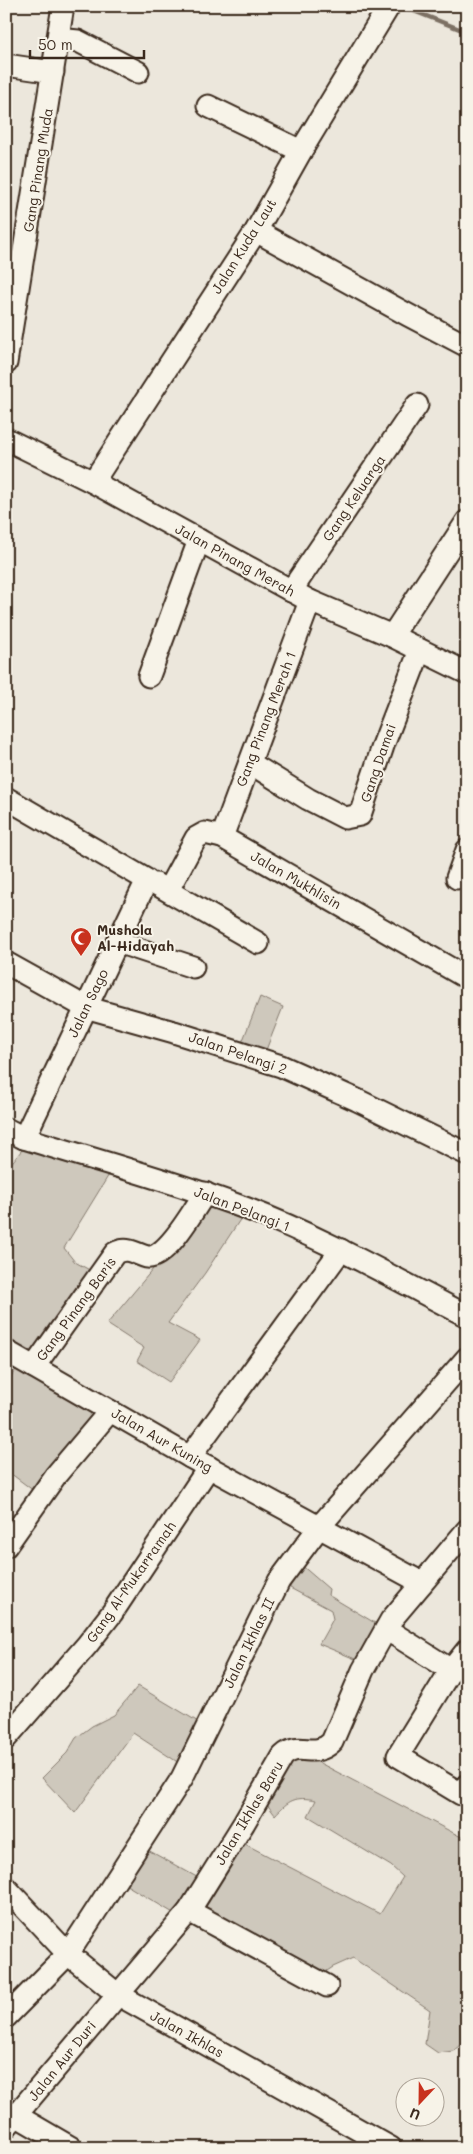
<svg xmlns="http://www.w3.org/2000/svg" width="473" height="2154" viewBox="0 0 473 2154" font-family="Mali,sans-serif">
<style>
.green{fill:#cec8bc;stroke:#84796d}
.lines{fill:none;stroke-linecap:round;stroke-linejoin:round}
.stream{stroke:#7c7064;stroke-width:4.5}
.minor-casing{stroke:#3b2a1e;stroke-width:25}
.minor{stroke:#f7f3e8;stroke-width:21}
.labels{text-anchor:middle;stroke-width:4;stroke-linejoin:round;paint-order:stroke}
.street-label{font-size:14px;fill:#3b2a1e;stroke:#f7f3e8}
.poi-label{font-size:14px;font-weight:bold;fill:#3b2a1e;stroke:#f7f3e8;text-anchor:start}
</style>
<rect width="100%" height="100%" fill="#ece7dc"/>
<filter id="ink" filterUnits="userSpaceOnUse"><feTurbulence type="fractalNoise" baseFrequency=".02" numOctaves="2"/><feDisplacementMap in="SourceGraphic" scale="10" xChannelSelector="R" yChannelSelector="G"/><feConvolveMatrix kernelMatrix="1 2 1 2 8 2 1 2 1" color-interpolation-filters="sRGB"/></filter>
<g filter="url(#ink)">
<g class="green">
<path d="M 260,997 L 283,1007 L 264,1055 L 241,1045 Z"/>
<path d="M 25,1146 L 110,1173 L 64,1248 L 75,1262 L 95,1273 L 34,1356 L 6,1342 L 6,1170 Z"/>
<path d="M 206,1200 L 245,1212 L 205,1273 L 168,1323 L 200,1340 L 169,1382 L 137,1361 L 144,1348 L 107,1324 L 174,1244 Z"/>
<path d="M 18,1367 L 102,1413 L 38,1494 L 6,1470 L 6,1383 Z"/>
<path d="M 300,1564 L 329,1589 L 328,1595 L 380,1626 L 360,1661 L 319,1644 L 333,1619 L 331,1610 L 290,1588 L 290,1581 Z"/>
<path d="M 138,1686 L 200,1723 L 179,1763 L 133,1733 L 75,1813 L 42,1778 L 67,1753 L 76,1738 L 92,1726 L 114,1715 Z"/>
<path d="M 302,1758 L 316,1761 L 467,1840 L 467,2039 L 453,2051 L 438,2053 L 425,2044 L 430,2010 L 353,1958 L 333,1967 L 324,1973 L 200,1910 L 245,1844 L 380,1914 L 403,1877 L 391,1866 L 308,1816 L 316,1800 C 295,1796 289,1800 275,1815 L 266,1803 L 287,1763 Z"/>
<path d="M 146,1849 L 204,1881 L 180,1917 L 123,1883 Z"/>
</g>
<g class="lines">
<path class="stream" d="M 401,6 L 467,32"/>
<g class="minor-casing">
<g id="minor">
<path d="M 58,39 L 78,41 L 138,72"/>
<path d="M 6,65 L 53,72"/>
<path d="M 208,106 L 301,151"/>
<path d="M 256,231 L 408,315 L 467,346"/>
<path d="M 6,363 L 63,6"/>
<path d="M 6,439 L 93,482 L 310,601 L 392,636 L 467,673"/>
<path d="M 93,482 L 256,231 L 301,151 L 389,6"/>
<path d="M 291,591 L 417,405"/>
<path d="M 392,636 L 467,521"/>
<path d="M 149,676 L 199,540"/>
<path d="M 250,763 L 308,799 L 345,818 L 360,815 L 384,743 L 420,650"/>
<path d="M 6,798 L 147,880 L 24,1138"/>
<path d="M 222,837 L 310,601"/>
<path d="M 457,878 L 467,850"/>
<path d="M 156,884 L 258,943"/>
<path d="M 168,890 L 196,838 L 205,833 L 222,837 L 467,978"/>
<path d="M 117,942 L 193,967"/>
<path d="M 6,963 L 85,1007 L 174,1032 L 281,1066 L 357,1100 L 467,1154"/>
<path d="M 6,1129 L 24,1138 C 98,1161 173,1181 245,1208 C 322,1237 394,1278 467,1316"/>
<path d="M 6,1351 L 190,1457 L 422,1583"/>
<path d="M 34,1367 L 115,1253 C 128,1246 135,1254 147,1257 C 165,1261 195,1208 205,1193"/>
<path d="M 190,1457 L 341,1250"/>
<path d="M 6,1546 L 56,1475 L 110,1411"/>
<path d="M 386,1629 L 451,1670"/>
<path d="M 467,1650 L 451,1670 L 398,1756 L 461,1794 L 467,1785"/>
<path d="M 6,1738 L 87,1645 L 112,1613 L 209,1467"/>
<path d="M 6,1888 L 68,1954 L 117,1994 L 391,2148"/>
<path d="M 189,1911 L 327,1986"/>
<path d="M 6,2017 L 68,1954 L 182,1778 L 279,1581 L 320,1526 L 467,1358"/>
<path d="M 17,2116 L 72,2148"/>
<path d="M 6,2127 L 189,1911 L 244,1823 L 283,1756 C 301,1740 313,1760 332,1742 L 363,1670 L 391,1620 L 467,1530"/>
</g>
</g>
<use href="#minor" class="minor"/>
</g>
</g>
<defs>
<g id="mosque-pin" transform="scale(1.125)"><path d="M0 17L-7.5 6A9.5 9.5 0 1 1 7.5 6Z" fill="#c8321e" stroke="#f7f3e8"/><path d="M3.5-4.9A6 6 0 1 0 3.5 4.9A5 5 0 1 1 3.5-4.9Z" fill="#fff"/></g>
</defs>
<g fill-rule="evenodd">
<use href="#mosque-pin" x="81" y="938"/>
</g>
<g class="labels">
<g class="street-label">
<text transform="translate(38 170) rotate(-81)" y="5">Gang Pinang Muda</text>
<text transform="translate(244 246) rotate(-58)" y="5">Jalan Kuda Laut</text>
<text transform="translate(354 498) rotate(-56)" y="5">Gang Keluarga</text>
<text transform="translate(235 560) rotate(29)" y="5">Jalan Pinang Merah</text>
<text transform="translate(266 719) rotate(-69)" y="5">Gang Pinang Merah 1</text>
<text transform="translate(378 763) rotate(-71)" y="5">Gang Damai</text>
<text transform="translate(296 880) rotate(30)" y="5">Jalan Mukhlisin</text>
<text transform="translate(88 1003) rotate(-64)" y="5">Jalan Sago</text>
<text transform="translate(238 1053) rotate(19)" y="5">Jalan Pelangi 2</text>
<text transform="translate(242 1209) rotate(21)" y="5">Jalan Pelangi 1</text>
<text transform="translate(76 1309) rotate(-54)" y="5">Gang Pinang Baris</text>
<text transform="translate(162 1440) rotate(30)" y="5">Jalan Aur Kuning</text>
<text transform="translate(131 1582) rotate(-55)" y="5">Gang Al-Mukarramah</text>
<text transform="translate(249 1643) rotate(-64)" y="5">Jalan Ikhlas II</text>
<text transform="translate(249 1813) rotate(-59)" y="5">Jalan Ikhlas Baru</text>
<text transform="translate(187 2034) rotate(29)" y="5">Jalan Ikhlas</text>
<text transform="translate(62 2061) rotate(-51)" y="5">Jalan Aur Duri</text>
</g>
<g class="poi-label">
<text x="97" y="935">Mushola<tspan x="97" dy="16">Al-Hidayah</tspan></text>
</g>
</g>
<rect width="473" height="2154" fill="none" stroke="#f7f3e8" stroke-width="25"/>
<rect x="12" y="12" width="448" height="2129" fill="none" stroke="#3b2a1e" stroke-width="2" filter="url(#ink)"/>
<g transform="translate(420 2102) rotate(202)"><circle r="24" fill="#f7f3e8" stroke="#aca397"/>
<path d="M0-4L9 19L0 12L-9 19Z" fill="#c8321e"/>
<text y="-8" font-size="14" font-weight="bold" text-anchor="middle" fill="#3b2a1e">U</text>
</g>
<path d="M30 50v8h114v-8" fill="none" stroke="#3b2a1e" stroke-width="2.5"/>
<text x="38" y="50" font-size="15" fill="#3b2a1e" stroke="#f7f3e8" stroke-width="4" paint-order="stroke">50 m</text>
</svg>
